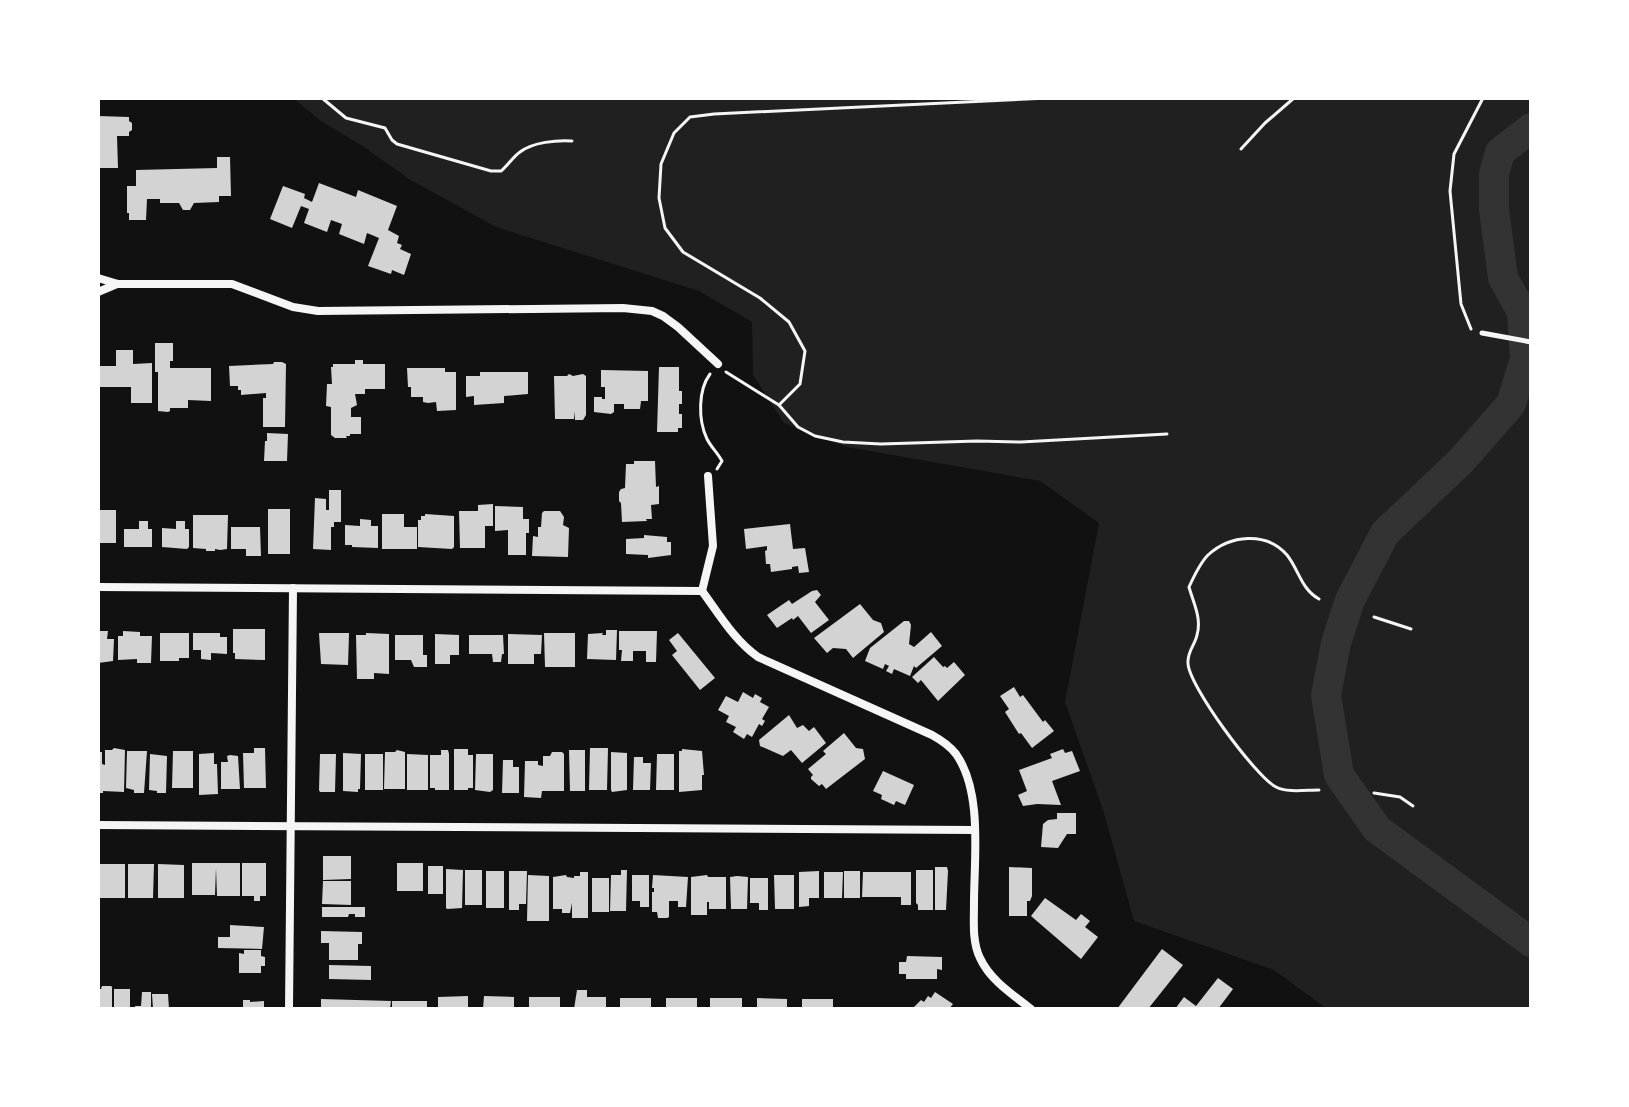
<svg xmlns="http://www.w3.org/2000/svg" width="1629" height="1107" viewBox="0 0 1629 1107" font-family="'DM Sans',sans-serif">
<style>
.green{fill:#202020}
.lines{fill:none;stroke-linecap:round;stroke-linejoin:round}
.river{stroke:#333;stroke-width:30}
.building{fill:#d3d3d3}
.path{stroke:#f5f5f5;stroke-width:3}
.service{stroke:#f5f5f5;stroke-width:5}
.minor{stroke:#f5f5f5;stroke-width:8}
</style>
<rect width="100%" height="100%" fill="#111"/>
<path class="green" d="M 293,98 L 1531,98 L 1531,1009 L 1327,1009 L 1274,970 L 1134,921 L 1104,813 L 1065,702 L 1099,523 L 1040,481 L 847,447 L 784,423 L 753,375 L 752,322 L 699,291 L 496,227 L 409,179 L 364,147 L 321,121 Z"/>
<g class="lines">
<path class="river" d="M 1531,128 L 1500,152 L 1494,174 L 1494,209 L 1503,278 L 1522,312 L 1525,359 L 1511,404 L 1461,461 L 1385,533 L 1350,600 L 1336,643 L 1326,695 L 1339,775 L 1377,829 L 1531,942"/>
</g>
<g class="building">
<path d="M 98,116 L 129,117 L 129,121 L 132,123 L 132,130 L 129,132 L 129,136 L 117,136 L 118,168 L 98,168 Z"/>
<path d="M 217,157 L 230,157 L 231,196 L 219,196 L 219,202 L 194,203 L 190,210 L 183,210 L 179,203 L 160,203 L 160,199 L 147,199 L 146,220 L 129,220 L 129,213 L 127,213 L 127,186 L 136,186 L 136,170 L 217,168 Z"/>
<path d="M 319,183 L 356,197 L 358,190 L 397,206 L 388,230 L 399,236 L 397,243 L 402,245 L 400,249 L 411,254 L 404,275 L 392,270 L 391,274 L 368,266 L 379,238 L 367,233 L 364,244 L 339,234 L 342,224 L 331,220 L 327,232 L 304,223 L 309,209 L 301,206 L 292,228 L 270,219 L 283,186 L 305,194 L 304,198 L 312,202 Z"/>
<path d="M 155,343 L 173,343 L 173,361 L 170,361 L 170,368 L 211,368 L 211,401 L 188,400 L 188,408 L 170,408 L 170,411 L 168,412 L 158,411 L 158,372 L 155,372 Z"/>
<path d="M 116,350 L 133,350 L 133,364 L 152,363 L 152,403 L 131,403 L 131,387 L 98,387 L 98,366 L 116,366 Z"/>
<path d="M 355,360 L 363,360 L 363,364 L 385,364 L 385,389 L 365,389 L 365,394 L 355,394 L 357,405 L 351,408 L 351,417 L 361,417 L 361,434 L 350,434 L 350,436 L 346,436 L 347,438 L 335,438 L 331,435 L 331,407 L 326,406 L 327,384 L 332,384 L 331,367 L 333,367 L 333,364 L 355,364 Z"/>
<path d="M 274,362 L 282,362 L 286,364 L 285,427 L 263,427 L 263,398 L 266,398 L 266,393 L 241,395 L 241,390 L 238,390 L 238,386 L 230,386 L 229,366 L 273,364 Z"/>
<path d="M 659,367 L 679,367 L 679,391 L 682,391 L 682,404 L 679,404 L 679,414 L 682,414 L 682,428 L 678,428 L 678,432 L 657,432 Z"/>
<path d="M 407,368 L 445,368 L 445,372 L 456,372 L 456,410 L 437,411 L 436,402 L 428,403 L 423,402 L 423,397 L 411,397 L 411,387 L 408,387 Z"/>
<path d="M 601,370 L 648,371 L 648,401 L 641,401 L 640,409 L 624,409 L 624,404 L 614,404 L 614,412 L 611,414 L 594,412 L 594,397 L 602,397 L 602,399 L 605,399 L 605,387 L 601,387 Z"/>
<path d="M 480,372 L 528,372 L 528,394 L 504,396 L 504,403 L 474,405 L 474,396 L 466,397 L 466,376 L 480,376 Z"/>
<path d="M 569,374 L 573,376 L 583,374 L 586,376 L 586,415 L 583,420 L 575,420 L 575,411 L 574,419 L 555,419 L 554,376 L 567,376 Z"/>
<path d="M 267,433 L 288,434 L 287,461 L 264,461 L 265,441 L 267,441 Z"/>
<path d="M 634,461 L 655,461 L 656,487 L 659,486 L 659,504 L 651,505 L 652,519 L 646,519 L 647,521 L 622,522 L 621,503 L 619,501 L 619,492 L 621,489 L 625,488 L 626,464 L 634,464 Z"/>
<path d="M 329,490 L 341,490 L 341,522 L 334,522 L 334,527 L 331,527 L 331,550 L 313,549 L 315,498 L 326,499 L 326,510 L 329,510 Z"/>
<path d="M 493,504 L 493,526 L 485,526 L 485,548 L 460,548 L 459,511 L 478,511 L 478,505 Z"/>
<path d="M 495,506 L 523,507 L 523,519 L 529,519 L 529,533 L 526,533 L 526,555 L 508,555 L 508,530 L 495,531 Z"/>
<rect x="268" y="509" width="22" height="45"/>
<rect x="98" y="510" width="18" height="33"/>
<path d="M 544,511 L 560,511 L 564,517 L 563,525 L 569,528 L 568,557 L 532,556 L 533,536 L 538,537 L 538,527 L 541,527 L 542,513 Z"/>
<path d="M 382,514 L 404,514 L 404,527 L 417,527 L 417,549 L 382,549 Z"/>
<path d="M 425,514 L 454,516 L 454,547 L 452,549 L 418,547 L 418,520 L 421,520 L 421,516 L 425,516 Z"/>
<path d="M 193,515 L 228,515 L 227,549 L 220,550 L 215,549 L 215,551 L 206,551 L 206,549 L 193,548 Z"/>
<path d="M 360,519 L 371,520 L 371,526 L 378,526 L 378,548 L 352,547 L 352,545 L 345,545 L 345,525 L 360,526 Z"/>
<path d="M 139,521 L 148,521 L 148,529 L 152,529 L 152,547 L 124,547 L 124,529 L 139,529 Z"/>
<path d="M 176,521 L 185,521 L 185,529 L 189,529 L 189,547 L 187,549 L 162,547 L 162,528 L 176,529 Z"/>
<path d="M 790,524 L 793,549 L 805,548 L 809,572 L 799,573 L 798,566 L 792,567 L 792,569 L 771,572 L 770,564 L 766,564 L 765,551 L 767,550 L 767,546 L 746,549 L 744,529 Z"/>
<path d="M 231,527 L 260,527 L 261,556 L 246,556 L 246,549 L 231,549 Z"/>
<path d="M 644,535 L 667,537 L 667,542 L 671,542 L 671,555 L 648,558 L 648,555 L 626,554 L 626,539 L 644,538 Z"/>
<path d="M 817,590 L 821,595 L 815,602 L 829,620 L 811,633 L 798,616 L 793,620 L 792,618 L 777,628 L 767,615 L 789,600 L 792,604 L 812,591 Z"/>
<path d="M 860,604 L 873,620 L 881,623 L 884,632 L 853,658 L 846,649 L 833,648 L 827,653 L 814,638 Z"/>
<path d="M 904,621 L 909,621 L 911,625 L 909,644 L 914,647 L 931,632 L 942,646 L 916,668 L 914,666 L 910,676 L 894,669 L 892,674 L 886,671 L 889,666 L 885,664 L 883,669 L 865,661 L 870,648 Z"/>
<path d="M 233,629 L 265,629 L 265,660 L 235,659 L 235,653 L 233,653 Z"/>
<path d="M 606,630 L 617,630 L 616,660 L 587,659 L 588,634 L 603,633 L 602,635 L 606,635 Z"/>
<path d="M 98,631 L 108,631 L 107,639 L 114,639 L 113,661 L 98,663 Z"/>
<path d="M 123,631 L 140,632 L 140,636 L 152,636 L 151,663 L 137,663 L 137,659 L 118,660 L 118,636 L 123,636 Z"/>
<path d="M 619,631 L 657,631 L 656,662 L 646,662 L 646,651 L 633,651 L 633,661 L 621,661 L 622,650 L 619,650 Z"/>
<path d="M 160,633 L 189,633 L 189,658 L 179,658 L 179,661 L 160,661 Z"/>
<path d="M 193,633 L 220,633 L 220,637 L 227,637 L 227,654 L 211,653 L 211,660 L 201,659 L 201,650 L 193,650 Z"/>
<path d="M 319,633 L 349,633 L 348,665 L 321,664 Z"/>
<path d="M 366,633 L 389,634 L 389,674 L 374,673 L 374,679 L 357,679 L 356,635 L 366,635 Z"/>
<path d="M 544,633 L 575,633 L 575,667 L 545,667 Z"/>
<path d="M 678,633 L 715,678 L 700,690 L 672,655 L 677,651 L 669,640 Z"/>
<path d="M 435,634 L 459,635 L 459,655 L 450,655 L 450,664 L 435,664 Z"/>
<path d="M 508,634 L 542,635 L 541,654 L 534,654 L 534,664 L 508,664 Z"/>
<path d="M 395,635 L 423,635 L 423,655 L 427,655 L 427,667 L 414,667 L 411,660 L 395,660 Z"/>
<path d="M 469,635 L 503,635 L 504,654 L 502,654 L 501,662 L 493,662 L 492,654 L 469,654 Z"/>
<path d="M 934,657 L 943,667 L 945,666 L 947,668 L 954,662 L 965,675 L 938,701 L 921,680 L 918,683 L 912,677 Z"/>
<path d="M 1014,687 L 1020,697 L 1023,695 L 1043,722 L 1045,720 L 1054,731 L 1032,748 L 1021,733 L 1019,734 L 1005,712 L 1009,709 L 1000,696 Z"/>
<path d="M 743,692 L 753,698 L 755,694 L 762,698 L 760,702 L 769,707 L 762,719 L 765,721 L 762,726 L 759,724 L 752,737 L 747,734 L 744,739 L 733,732 L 736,727 L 726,722 L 729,716 L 718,710 L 726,696 L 738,702 Z"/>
<path d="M 789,715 L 797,728 L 803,725 L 809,731 L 814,727 L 826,743 L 802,763 L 791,750 L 783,756 L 760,746 L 759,740 Z"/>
<path d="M 844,733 L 856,748 L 863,749 L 865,759 L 826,789 L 822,784 L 819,786 L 811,779 L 811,777 L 813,775 L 808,769 L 826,754 L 823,751 Z"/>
<path d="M 114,748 L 125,750 L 124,792 L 103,791 L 103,793 L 98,793 L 98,752 L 102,752 L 102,764 L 105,765 L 105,750 L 112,750 Z"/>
<path d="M 254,748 L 265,748 L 266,788 L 244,788 L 243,753 L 254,753 Z"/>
<path d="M 590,748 L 608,748 L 607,790 L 589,790 Z"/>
<path d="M 454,749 L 468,749 L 468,755 L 473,755 L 473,788 L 468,788 L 468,790 L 454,790 Z"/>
<path d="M 682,749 L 702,751 L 704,775 L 702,775 L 702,790 L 679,792 L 679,751 L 682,751 Z"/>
<path d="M 1063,749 L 1065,753 L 1072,751 L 1080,771 L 1052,781 L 1061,805 L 1037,804 L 1023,806 L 1018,795 L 1027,791 L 1019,770 L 1052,758 L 1050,754 Z"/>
<path d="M 397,750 L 405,752 L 405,789 L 384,789 L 385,752 L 395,752 Z"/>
<path d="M 441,750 L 448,750 L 449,754 L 449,790 L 435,790 L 435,788 L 430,788 L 430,755 L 441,755 Z"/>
<path d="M 569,750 L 585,750 L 585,791 L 570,791 Z"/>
<path d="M 127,751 L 147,751 L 144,793 L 134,793 L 134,790 L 126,788 Z"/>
<path d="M 173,751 L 193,751 L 193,788 L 172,788 Z"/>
<path d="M 552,752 L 562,752 L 564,754 L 564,791 L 542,791 L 541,798 L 524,797 L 525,761 L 538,761 L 538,765 L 543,766 L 543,756 L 550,756 Z"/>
<path d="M 611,752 L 627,753 L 627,790 L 612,792 L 611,790 Z"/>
<path d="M 214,753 L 214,764 L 217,764 L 218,794 L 199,795 L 199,754 Z"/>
<path d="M 343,753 L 361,754 L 360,789 L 358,789 L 358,792 L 343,791 Z"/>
<path d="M 150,754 L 167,756 L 166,793 L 157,793 L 157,791 L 149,790 Z"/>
<path d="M 320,754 L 336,754 L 335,792 L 320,792 L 319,790 Z"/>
<rect x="365" y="754" width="18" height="36"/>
<path d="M 407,754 L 428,755 L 428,790 L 407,790 Z"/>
<path d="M 476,754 L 493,754 L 493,790 L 490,792 L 475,790 Z"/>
<path d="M 657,754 L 674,754 L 674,790 L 656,790 Z"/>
<path d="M 230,755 L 238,756 L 240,789 L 221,789 L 221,762 L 228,762 L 227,756 Z"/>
<path d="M 634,757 L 643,757 L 643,763 L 651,763 L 650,790 L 633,790 Z"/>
<path d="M 503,760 L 513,760 L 513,767 L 519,767 L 519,793 L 502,793 Z"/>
<path d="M 883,771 L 914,785 L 905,805 L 896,801 L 894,805 L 881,799 L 882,795 L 873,791 Z"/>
<path d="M 1057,813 L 1076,813 L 1076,834 L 1067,834 L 1058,848 L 1041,847 L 1043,824 L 1048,820 L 1057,819 Z"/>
<path d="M 323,856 L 351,856 L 351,879 L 323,880 Z"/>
<path d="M 192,863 L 240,863 L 240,896 L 217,896 L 216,868 L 215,895 L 192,895 Z"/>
<path d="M 242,863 L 266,863 L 266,896 L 260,896 L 260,901 L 254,901 L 254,896 L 242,896 Z"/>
<rect x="397" y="863" width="26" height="28"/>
<rect x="99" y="864" width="26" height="34"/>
<path d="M 128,864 L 154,864 L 153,898 L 128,898 Z"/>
<path d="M 158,864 L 184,865 L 184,898 L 158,898 Z"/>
<rect x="428" y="866" width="15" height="28"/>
<path d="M 935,867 L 947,867 L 948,871 L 946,910 L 935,910 Z"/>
<path d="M 1009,867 L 1032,868 L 1032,896 L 1030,901 L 1027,901 L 1027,916 L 1009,916 Z"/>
<path d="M 446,869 L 463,870 L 462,908 L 447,909 L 446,908 Z"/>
<rect x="465" y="870" width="17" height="35"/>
<path d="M 621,870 L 627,870 L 626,911 L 610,911 L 611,875 L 621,875 Z"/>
<path d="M 916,870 L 933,870 L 933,910 L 918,910 L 918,905 L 916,903 Z"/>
<rect x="486" y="871" width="18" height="37"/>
<path d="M 509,871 L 527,871 L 526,904 L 519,904 L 519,910 L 509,910 Z"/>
<path d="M 819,871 L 819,898 L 809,898 L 809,906 L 799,907 L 799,872 Z"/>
<rect x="844" y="871" width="16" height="27"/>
<path d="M 580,872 L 588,872 L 588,918 L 572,918 L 572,903 L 570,913 L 562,913 L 562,909 L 553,909 L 553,877 L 566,875 L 567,877 L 574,878 L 574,876 L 580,876 Z"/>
<path d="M 824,872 L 843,872 L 842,898 L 824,898 Z"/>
<path d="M 863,872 L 911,872 L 911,905 L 901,905 L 901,897 L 862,897 Z"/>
<path d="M 528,875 L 549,876 L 549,921 L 527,921 Z"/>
<path d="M 632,875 L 649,875 L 649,907 L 640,907 L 640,901 L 632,901 Z"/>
<path d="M 653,875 L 688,877 L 686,907 L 678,907 L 678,901 L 669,901 L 669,917 L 667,918 L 658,918 L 657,912 L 652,912 L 652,892 L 654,892 L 654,888 L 652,888 Z"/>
<path d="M 707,875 L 708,877 L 726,877 L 726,909 L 709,909 L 709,902 L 707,902 L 707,915 L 691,915 L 691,877 Z"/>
<path d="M 774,875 L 794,875 L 794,909 L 775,909 Z"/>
<path d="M 737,876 L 748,877 L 747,909 L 731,909 L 730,877 Z"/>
<rect x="592" y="878" width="17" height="34"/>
<path d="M 750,878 L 768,878 L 768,910 L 759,910 L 759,903 L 750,903 Z"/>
<path d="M 323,881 L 351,881 L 351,905 L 322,904 Z"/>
<path d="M 1045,898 L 1076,920 L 1081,914 L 1090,921 L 1085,927 L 1098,937 L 1081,959 L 1031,916 Z"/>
<path d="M 322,907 L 365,907 L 365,917 L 355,917 L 355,914 L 349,914 L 348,917 L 322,917 Z"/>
<path d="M 230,925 L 264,927 L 262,949 L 218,948 L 218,937 L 230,937 Z"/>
<path d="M 321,931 L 362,932 L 362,944 L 358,944 L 358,960 L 329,960 L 329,943 L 321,943 Z"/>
<path d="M 1162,949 L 1183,965 L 1148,1009 L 1117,1009 Z"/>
<path d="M 244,950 L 261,950 L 261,956 L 265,957 L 265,966 L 261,966 L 261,973 L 239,973 L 239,953 L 244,954 Z"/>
<path d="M 907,956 L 942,957 L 942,970 L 937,969 L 937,979 L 906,979 L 906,974 L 899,974 L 899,962 L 906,962 Z"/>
<path d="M 329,965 L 371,966 L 371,980 L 329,979 Z"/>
<path d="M 1218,978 L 1233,989 L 1218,1009 L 1175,1009 L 1184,997 L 1196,1006 Z"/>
<path d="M 102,986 L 111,986 L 112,987 L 112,1009 L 98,1009 L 98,989 L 101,989 Z"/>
<rect x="114" y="989" width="16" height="20"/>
<path d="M 577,990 L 587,990 L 587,997 L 606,997 L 606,1009 L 574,1009 Z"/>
<path d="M 142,992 L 151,992 L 151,1009 L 135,1009 L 135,1006 L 141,1006 Z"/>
<path d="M 935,992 L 953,1004 L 949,1009 L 912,1009 L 921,1000 L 924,1002 L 928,996 L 931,998 Z"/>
<path d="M 152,994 L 168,994 L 169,1009 L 153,1009 Z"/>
<path d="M 468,996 L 468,1009 L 438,1009 L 438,997 Z"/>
<path d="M 484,996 L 514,997 L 514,1009 L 483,1009 Z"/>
<rect x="529" y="997" width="31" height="12"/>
<rect x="620" y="998" width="31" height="11"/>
<rect x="666" y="998" width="31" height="11"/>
<rect x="710" y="998" width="32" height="11"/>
<path d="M 757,998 L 787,999 L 787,1009 L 757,1009 Z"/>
<path d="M 321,999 L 391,1001 L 390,1009 L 321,1009 Z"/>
<rect x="802" y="999" width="31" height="10"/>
<path d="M 243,1000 L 250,1000 L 250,1002 L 264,1001 L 264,1009 L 243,1009 Z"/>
<rect x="392" y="1001" width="35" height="8"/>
</g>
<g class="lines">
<g class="path">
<path d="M 322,98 L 346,118 L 385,128 L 392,140 L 397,144 L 491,171 L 501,171 C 508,165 513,157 520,152 C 533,142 557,140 572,141"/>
<path d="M 1241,149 L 1265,123 L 1294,98"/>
<path d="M 1471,329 L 1461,304 L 1450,191 L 1454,154 L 1483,98"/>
<path d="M 726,372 L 779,405 L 798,427 L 815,436 L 843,442 L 881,444 L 977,441 L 1021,442 L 1167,434"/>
<path d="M 710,374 C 698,390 698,420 707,439 C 711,447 717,452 722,461 L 717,469"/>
<path d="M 779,405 L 800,384 L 805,351 L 789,322 L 760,298 L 683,252 L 665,228 L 659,198 L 661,164 L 674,133 L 690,117 L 714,114 L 1048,98"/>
<path d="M 1374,617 L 1411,629"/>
<path d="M 1319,790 C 1306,790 1287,793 1276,787 C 1256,777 1188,685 1188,663 C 1187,652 1195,645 1197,635 C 1202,618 1193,602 1189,587 C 1194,576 1200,563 1208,555 C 1230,535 1266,531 1287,555 C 1299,570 1301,589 1319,599"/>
<path d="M 1374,793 L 1400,797 L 1413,806"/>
</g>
<path class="service" d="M 1482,333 L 1531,342"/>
<g class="minor">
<path d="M 98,278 L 118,284 L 232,284 L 293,307 L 318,311 L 623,308 L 652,311 L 663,316 L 678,327 L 718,364"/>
<path d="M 98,292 L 117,284"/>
<path d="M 98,587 L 702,591"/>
<path d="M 702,591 C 719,614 734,640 758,657 L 932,735 C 941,740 950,746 956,754 C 983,792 974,859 974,903 C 974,921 972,942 980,958 C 990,980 1012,994 1031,1009"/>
<path d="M 702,591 L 713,546 L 708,476"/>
<path d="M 98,825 L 974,830"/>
<path d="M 289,1009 L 293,588"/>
</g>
</g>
<rect width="1629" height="1107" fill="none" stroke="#ffffff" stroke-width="200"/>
</svg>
